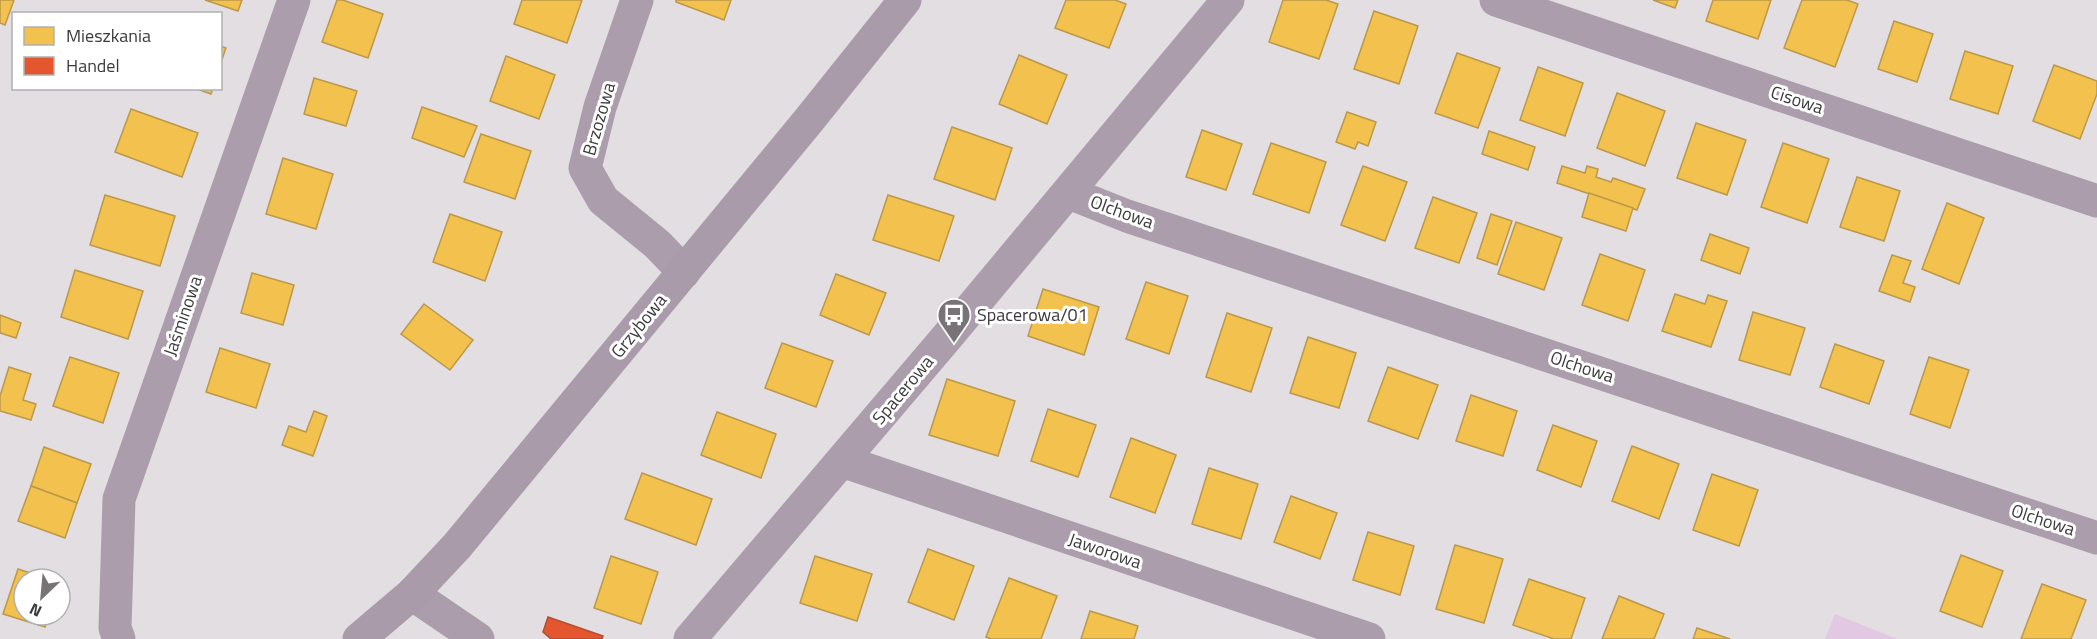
<svg xmlns="http://www.w3.org/2000/svg" width="2097" height="639" viewBox="0 0 2097 639" font-family="'Titillium Web',sans-serif">
<style>
.green{fill:#e3c8e3}
.homes{fill:#f2c14e;stroke:#bc9849;stroke-width:1.5}
.shops{fill:#e4572e;stroke:#b24e32;stroke-width:1.5}
.lines{fill:none;stroke-linecap:round;stroke-linejoin:round}
.street{stroke:#ab9dab;stroke-width:33}
.secondary{stroke:#aa9baa;stroke-width:33}
.labels{text-anchor:middle;stroke-width:6;stroke-linejoin:round;paint-order:stroke}
.street-label{font-size:18px;fill:#3d3a3d;stroke:#fff}
.poi-label{font-size:18px;fill:#3d3a3d;stroke:#fff;text-anchor:start}
</style>
<rect width="100%" height="100%" fill="#e2dee2"/>
<path class="green" d="M 1835,614 L 1897,639 L 1825,639 Z"/>
<g class="homes">
<path d="M 0,0 L 14,0 L 5,25 L 0,23 Z"/>
<path d="M 205,0 L 242,0 L 238,11 Z"/>
<path d="M 337,0 L 343,0 L 383,14 L 368,58 L 322,42 Z"/>
<path d="M 522,0 L 582,0 L 567,43 L 514,24 Z"/>
<path d="M 676,0 L 731,0 L 724,20 L 676,2 Z"/>
<path d="M 1066,0 L 1115,0 L 1126,4 L 1109,48 L 1055,28 Z"/>
<path d="M 1283,0 L 1326,0 L 1338,4 L 1319,59 L 1269,42 Z"/>
<path d="M 1653,0 L 1678,0 L 1675,8 Z"/>
<path d="M 1713,0 L 1771,0 L 1758,39 L 1706,21 Z"/>
<path d="M 1802,0 L 1847,0 L 1858,4 L 1835,67 L 1784,48 Z"/>
<path d="M 1374,11 L 1418,26 L 1399,84 L 1354,69 Z"/>
<path d="M 1894,21 L 1933,34 L 1917,82 L 1878,69 Z"/>
<path d="M 220,46 L 226,48 L 220,65 Z"/>
<path d="M 1965,51 L 2013,66 L 1998,114 L 1950,99 Z"/>
<path d="M 1457,53 L 1500,68 L 1478,128 L 1435,113 Z"/>
<path d="M 1019,55 L 1067,75 L 1047,124 L 999,104 Z"/>
<path d="M 506,56 L 555,75 L 539,119 L 490,101 Z"/>
<path d="M 2054,65 L 2097,81 L 2097,94 L 2080,139 L 2033,121 Z"/>
<path d="M 1538,67 L 1583,83 L 1565,136 L 1520,120 Z"/>
<path d="M 314,78 L 357,91 L 346,126 L 304,114 Z"/>
<path d="M 194,88 L 213,88 L 211,94 Z"/>
<path d="M 1617,93 L 1665,111 L 1645,166 L 1597,148 Z"/>
<path d="M 422,107 L 477,126 L 464,157 L 412,138 Z"/>
<path d="M 131,109 L 198,133 L 182,177 L 115,152 Z"/>
<path d="M 1347,112 L 1376,122 L 1368,146 L 1358,142 L 1355,149 L 1336,142 Z"/>
<path d="M 1696,123 L 1746,140 L 1727,195 L 1677,178 Z"/>
<path d="M 952,127 L 1012,148 L 995,200 L 934,179 Z"/>
<path d="M 1202,130 L 1242,144 L 1226,190 L 1186,177 Z"/>
<path d="M 1489,131 L 1535,147 L 1528,170 L 1482,154 Z"/>
<path d="M 481,134 L 531,151 L 515,199 L 464,182 Z"/>
<path d="M 1271,143 L 1326,162 L 1309,213 L 1253,194 Z"/>
<path d="M 1783,143 L 1829,159 L 1807,223 L 1761,207 Z"/>
<path d="M 283,158 L 333,174 L 316,229 L 266,214 Z"/>
<path d="M 1363,166 L 1407,182 L 1385,241 L 1341,225 Z"/>
<path d="M 1562,166 L 1585,173 L 1587,166 L 1598,169 L 1596,177 L 1611,182 L 1613,178 L 1645,189 L 1637,210 L 1557,183 Z"/>
<path d="M 1857,177 L 1900,191 L 1884,241 L 1840,227 Z"/>
<path d="M 1589,193 L 1633,208 L 1626,231 L 1582,217 Z"/>
<path d="M 105,195 L 175,216 L 160,266 L 90,245 Z"/>
<path d="M 888,195 L 954,216 L 939,261 L 873,240 Z"/>
<path d="M 1433,197 L 1477,213 L 1459,263 L 1415,248 Z"/>
<path d="M 1947,203 L 1984,218 L 1959,284 L 1922,269 Z"/>
<path d="M 450,214 L 502,232 L 485,281 L 433,262 Z"/>
<path d="M 1491,214 L 1512,221 L 1497,265 L 1477,258 Z"/>
<path d="M 1516,222 L 1562,238 L 1544,290 L 1498,274 Z"/>
<path d="M 1710,234 L 1749,248 L 1740,274 L 1701,260 Z"/>
<path d="M 1600,254 L 1645,270 L 1628,321 L 1582,305 Z"/>
<path d="M 1892,255 L 1911,261 L 1903,283 L 1915,287 L 1910,302 L 1879,291 Z"/>
<path d="M 75,270 L 143,291 L 128,339 L 61,317 Z"/>
<path d="M 252,273 L 294,285 L 283,325 L 241,313 Z"/>
<path d="M 836,274 L 886,293 L 869,335 L 820,315 Z"/>
<path d="M 1146,282 L 1188,296 L 1169,354 L 1126,339 Z"/>
<path d="M 1043,289 L 1099,307 L 1084,355 L 1028,336 Z"/>
<path d="M 1675,294 L 1705,304 L 1708,295 L 1727,301 L 1711,347 L 1662,331 Z"/>
<path d="M 424,304 L 473,340 L 450,370 L 401,334 Z"/>
<path d="M 1753,312 L 1805,328 L 1790,375 L 1739,360 Z"/>
<path d="M 1227,313 L 1272,328 L 1251,392 L 1206,377 Z"/>
<path d="M 0,315 L 21,323 L 16,338 L 0,333 Z"/>
<path d="M 1308,337 L 1356,353 L 1339,408 L 1290,393 Z"/>
<path d="M 782,343 L 833,361 L 816,407 L 765,388 Z"/>
<path d="M 1835,344 L 1884,361 L 1869,404 L 1820,387 Z"/>
<path d="M 220,348 L 270,364 L 256,408 L 206,392 Z"/>
<path d="M 70,357 L 119,373 L 103,423 L 53,406 Z"/>
<path d="M 1929,357 L 1969,370 L 1950,428 L 1910,414 Z"/>
<path d="M 9,367 L 31,374 L 23,400 L 36,404 L 31,420 L 0,411 L 0,396 Z"/>
<path d="M 1388,367 L 1438,385 L 1418,439 L 1368,421 Z"/>
<path d="M 947,379 L 1015,401 L 998,456 L 929,435 Z"/>
<path d="M 1471,395 L 1517,411 L 1503,456 L 1456,441 Z"/>
<path d="M 1048,409 L 1096,425 L 1078,477 L 1031,461 Z"/>
<path d="M 314,411 L 327,416 L 313,456 L 282,445 L 289,426 L 306,432 Z"/>
<path d="M 717,412 L 776,434 L 761,478 L 701,455 Z"/>
<path d="M 1553,425 L 1597,441 L 1581,487 L 1537,470 Z"/>
<path d="M 1131,438 L 1176,455 L 1155,513 L 1110,497 Z"/>
<path d="M 1632,446 L 1679,464 L 1659,519 L 1612,501 Z"/>
<path d="M 44,447 L 91,464 L 77,503 L 31,486 Z"/>
<path d="M 1209,468 L 1258,484 L 1241,539 L 1192,524 Z"/>
<path d="M 642,473 L 712,499 L 696,545 L 625,519 Z"/>
<path d="M 1712,474 L 1758,490 L 1739,546 L 1693,530 Z"/>
<path d="M 31,486 L 77,503 L 65,538 L 18,521 Z"/>
<path d="M 1291,496 L 1337,513 L 1320,559 L 1274,542 Z"/>
<path d="M 1368,532 L 1414,546 L 1400,595 L 1353,580 Z"/>
<path d="M 1455,545 L 1503,559 L 1484,623 L 1436,609 Z"/>
<path d="M 928,549 L 974,566 L 954,620 L 908,602 Z"/>
<path d="M 1961,555 L 2003,571 L 1982,627 L 1940,611 Z"/>
<path d="M 611,556 L 658,572 L 641,624 L 594,608 Z"/>
<path d="M 815,556 L 872,574 L 857,621 L 800,603 Z"/>
<path d="M 18,569 L 49,579 L 24,579 L 24,615 L 49,615 L 45,627 L 3,614 Z"/>
<path d="M 1009,578 L 1057,596 L 1041,639 L 991,639 L 986,637 Z"/>
<path d="M 1529,579 L 1585,598 L 1571,639 L 1554,639 L 1513,625 Z"/>
<path d="M 2042,584 L 2086,600 L 2071,639 L 2021,639 Z"/>
<path d="M 1619,596 L 1664,614 L 1654,639 L 1602,639 Z"/>
<path d="M 1090,611 L 1138,626 L 1134,639 L 1081,639 Z"/>
<path d="M 1697,628 L 1730,639 L 1693,639 Z"/>
</g>
<path class="shops" d="M 548,617 L 603,636 L 602,639 L 551,639 L 543,632 Z"/>
<g class="lines">
<g class="street">
<path d="M 637,0 L 600,107 L 585,168 L 603,200 L 657,244 L 684,272"/>
<path d="M 1496,0 L 2097,201"/>
<path d="M 1069,193 L 1127,216 L 2097,538"/>
<path d="M 842,461 L 1369,639"/>
<path d="M 412,594 L 478,639"/>
<path d="M 119,639 L 115,628 L 119,499 L 294,0"/>
<path d="M 690,639 L 947,337 L 1228,0"/>
</g>
<path class="secondary" d="M 359,639 L 412,594 L 457,546 L 809,120 L 905,0"/>
</g>
<defs>
<g id="bus-pin" transform="scale(1.725)"><path d="M0 17L-7.5 6A9.5 9.5 0 1 1 7.5 6Z" fill="#777377" stroke="#fff"/><path d="M-5-6H5V4H4V6H2V4H-2V6H-4V4H-5ZM-3.5-4V0h7V-4ZM-3.5 1.2v1.5H-2V1.2ZM2 1.2v1.5H3.5V1.2Z" fill="#fff"/></g>
</defs>
<g fill-rule="evenodd">
<use href="#bus-pin" x="954" y="315"/>
</g>
<g class="labels">
<g class="street-label">
<text transform="translate(1797 100) rotate(18)" y="6">Cisowa</text>
<text transform="translate(599 119) rotate(-74)" y="6">Brzozowa</text>
<text transform="translate(1122 212) rotate(20)" y="6">Olchowa</text>
<text transform="translate(183 316) rotate(-71)" y="6">Jaśminowa</text>
<text transform="translate(639 326) rotate(-51)" y="6">Grzybowa</text>
<text transform="translate(1582 367) rotate(18)" y="6">Olchowa</text>
<text transform="translate(903 390) rotate(-50)" y="6">Spacerowa</text>
<text transform="translate(2043 520) rotate(18)" y="6">Olchowa</text>
<text transform="translate(1105 551) rotate(19)" y="6">Jaworowa</text>
</g>
<g class="poi-label">
<text x="977" y="321">Spacerowa/01</text>
</g>
</g>
<rect x="12" y="12" width="210" height="78" fill="#ffffff" stroke="#b1b0b1" stroke-width="1.5"/>
<rect x="24" y="27" width="30" height="18" fill="#f2c14e" stroke="#b1b0b1" stroke-width="1.5"/>
<text x="66" y="42" font-size="18" fill="#3d3a3d">Mieszkania</text>
<rect x="24" y="57" width="30" height="18" fill="#e4572e" stroke="#b1b0b1" stroke-width="1.5"/>
<text x="66" y="72" font-size="18" fill="#3d3a3d">Handel</text>
<g transform="translate(42 597) rotate(206)"><circle r="28" fill="#ffffff" stroke="#b1b0b1" stroke-width="1.5"/>
<path d="M0-4.5L10 22L0 15L-10 22Z" fill="#777377"/>
<text y="-9" font-size="16" font-weight="bold" text-anchor="middle" fill="#3d3a3d">N</text>
</g>
</svg>
